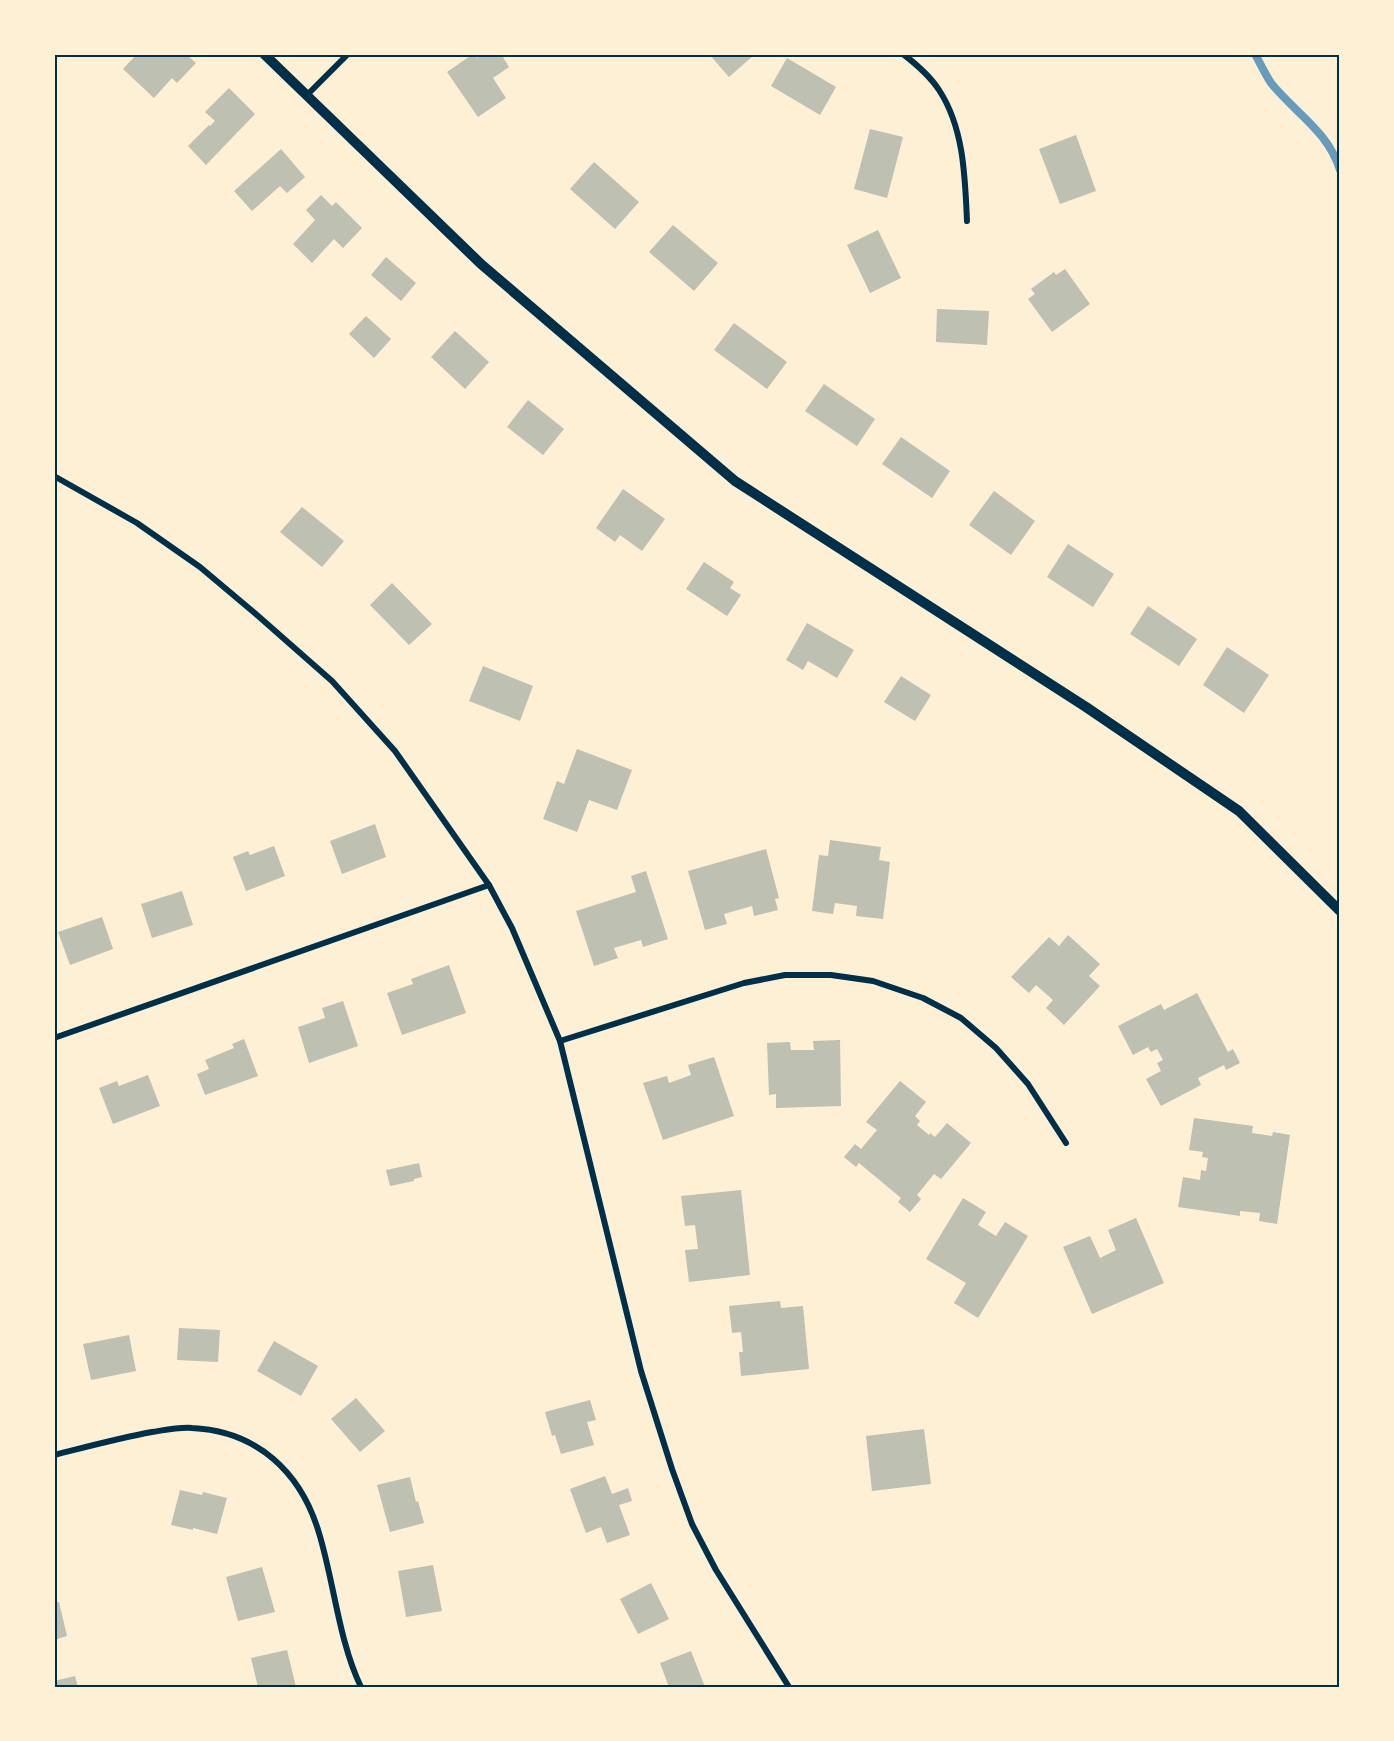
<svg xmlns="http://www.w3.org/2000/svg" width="1394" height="1741" viewBox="0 0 1394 1741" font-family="Merriweather,serif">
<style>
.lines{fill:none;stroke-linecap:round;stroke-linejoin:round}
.stream{stroke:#669bbc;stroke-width:8}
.building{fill:#bec0b2}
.minor{stroke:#003049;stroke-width:6}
.tertiary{stroke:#003049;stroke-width:10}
.neatline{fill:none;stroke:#003049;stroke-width:2}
</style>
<rect width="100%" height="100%" fill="#fdf0d5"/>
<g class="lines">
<path class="stream" d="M 1255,54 C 1260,63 1265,74 1271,83 C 1295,113 1328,131 1340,170"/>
</g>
<g class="building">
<path d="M 137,54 L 186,54 L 196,63 L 177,83 L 172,78 L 154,98 L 123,69 Z"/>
<path d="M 473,54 L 477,58 L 483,54 L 501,54 L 509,67 L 493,78 L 506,98 L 478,117 L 447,72 Z"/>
<path d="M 709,54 L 753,54 L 754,55 L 729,77 Z"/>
<path d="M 787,58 L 836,87 L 820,115 L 771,86 Z"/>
<path d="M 229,88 L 255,114 L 206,165 L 188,146 L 209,125 L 210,126 L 215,121 L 205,112 Z"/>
<path d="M 870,129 L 903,137 L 887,198 L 854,189 Z"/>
<path d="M 1076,135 L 1096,191 L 1060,204 L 1039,149 Z"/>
<path d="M 281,149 L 305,177 L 287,193 L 280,186 L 252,211 L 234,191 Z"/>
<path d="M 594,162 L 639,202 L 615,229 L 570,189 Z"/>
<path d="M 321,195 L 332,206 L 336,202 L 362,228 L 343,248 L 334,239 L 312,263 L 293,244 L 315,220 L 306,210 Z"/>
<path d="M 673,225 L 718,263 L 694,291 L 649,252 Z"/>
<path d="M 878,230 L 901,278 L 870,293 L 847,245 Z"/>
<path d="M 386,257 L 416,283 L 401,301 L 371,275 Z"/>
<path d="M 1065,269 L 1090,304 L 1052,332 L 1028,299 L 1035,294 L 1031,289 L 1054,272 L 1056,275 Z"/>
<path d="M 937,309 L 989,311 L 987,345 L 936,342 Z"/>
<path d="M 366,316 L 391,339 L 374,358 L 349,334 Z"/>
<path d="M 734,323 L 787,362 L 767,389 L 714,350 Z"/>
<path d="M 455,331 L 489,362 L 465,389 L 431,357 Z"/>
<path d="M 824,384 L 875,419 L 857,446 L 805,411 Z"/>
<path d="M 528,400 L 564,429 L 543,455 L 507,427 Z"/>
<path d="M 901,437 L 950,471 L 932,498 L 882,464 Z"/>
<path d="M 623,489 L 665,519 L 642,551 L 620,535 L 615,542 L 596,528 Z"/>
<path d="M 994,491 L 1035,521 L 1011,555 L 969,525 Z"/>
<path d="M 302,507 L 344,541 L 322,567 L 280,532 Z"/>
<path d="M 1068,544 L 1114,574 L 1093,607 L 1047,577 Z"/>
<path d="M 704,562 L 734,582 L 730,588 L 741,595 L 727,616 L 686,589 Z"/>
<path d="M 392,583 L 432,624 L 409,645 L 370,605 Z"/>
<path d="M 1148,606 L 1197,639 L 1179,666 L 1130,634 Z"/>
<path d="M 807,623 L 854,650 L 837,678 L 808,661 L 803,670 L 786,660 Z"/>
<path d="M 1227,647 L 1269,675 L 1244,713 L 1203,685 Z"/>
<path d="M 483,666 L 533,686 L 520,721 L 469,701 Z"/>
<path d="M 901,676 L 931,695 L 915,721 L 884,702 Z"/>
<path d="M 577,749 L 632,770 L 617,810 L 589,800 L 577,832 L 543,819 L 557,781 L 564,784 Z"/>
<path d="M 375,824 L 386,857 L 342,874 L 330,841 Z"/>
<path d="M 830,840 L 881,847 L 879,860 L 890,862 L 883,919 L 856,916 L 857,906 L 835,903 L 833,914 L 812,911 L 819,855 L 828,856 Z"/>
<path d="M 274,846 L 285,876 L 246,891 L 233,857 L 248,851 L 250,855 Z"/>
<path d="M 766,849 L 779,898 L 775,899 L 778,910 L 754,916 L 752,906 L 724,914 L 727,924 L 705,930 L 688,871 Z"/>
<path d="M 646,871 L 668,939 L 643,947 L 641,940 L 614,948 L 618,958 L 594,966 L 576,911 L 636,892 L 631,876 Z"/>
<path d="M 182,891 L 193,925 L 152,938 L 141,904 Z"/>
<path d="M 102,917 L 113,949 L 70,965 L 58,932 Z"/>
<path d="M 1068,935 L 1100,964 L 1089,976 L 1100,986 L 1064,1025 L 1046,1008 L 1053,1000 L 1036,985 L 1029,993 L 1011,977 L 1049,937 L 1059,946 Z"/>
<path d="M 449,965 L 466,1013 L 402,1035 L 387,993 L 413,984 L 411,979 Z"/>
<path d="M 1197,993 L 1228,1052 L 1233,1049 L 1240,1063 L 1226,1070 L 1224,1065 L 1198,1078 L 1201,1085 L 1161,1106 L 1146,1079 L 1161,1071 L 1157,1063 L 1163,1060 L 1157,1049 L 1151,1052 L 1148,1047 L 1133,1055 L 1118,1026 L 1161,1004 L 1164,1010 Z"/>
<path d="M 343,1001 L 358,1046 L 309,1063 L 298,1027 L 325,1018 L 322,1008 Z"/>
<path d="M 244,1039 L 258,1076 L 205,1095 L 197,1074 L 209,1069 L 205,1060 L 234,1048 L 232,1044 Z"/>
<path d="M 840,1040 L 841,1106 L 776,1108 L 776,1094 L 769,1095 L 767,1043 L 790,1042 L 791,1050 L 814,1050 L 813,1041 Z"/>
<path d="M 714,1057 L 734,1116 L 663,1140 L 643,1083 L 667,1076 L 669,1083 L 691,1075 L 688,1065 Z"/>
<path d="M 148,1075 L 160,1106 L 113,1124 L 99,1088 L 117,1081 L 119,1086 Z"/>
<path d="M 900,1081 L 926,1102 L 915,1116 L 920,1121 L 917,1125 L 929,1135 L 930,1133 L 935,1137 L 947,1123 L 971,1143 L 941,1179 L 934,1174 L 917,1195 L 921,1199 L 910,1212 L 898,1202 L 901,1198 L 859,1163 L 856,1167 L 844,1157 L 855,1144 L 861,1149 L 877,1130 L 866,1122 Z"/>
<path d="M 1194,1118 L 1253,1126 L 1252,1133 L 1272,1136 L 1273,1132 L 1290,1135 L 1277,1224 L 1259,1221 L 1260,1213 L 1240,1211 L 1240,1216 L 1178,1207 L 1183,1177 L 1200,1180 L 1201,1170 L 1206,1171 L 1208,1158 L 1202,1157 L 1203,1152 L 1189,1150 Z"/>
<path d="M 419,1163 L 422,1177 L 414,1179 L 414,1181 L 390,1186 L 386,1170 Z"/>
<path d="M 741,1190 L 750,1275 L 689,1282 L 685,1250 L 698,1249 L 695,1225 L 685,1226 L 681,1196 Z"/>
<path d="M 963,1198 L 986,1212 L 978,1225 L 996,1236 L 1005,1222 L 1028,1236 L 978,1318 L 954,1303 L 966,1283 L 926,1259 Z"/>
<path d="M 1136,1218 L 1164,1283 L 1092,1314 L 1063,1247 L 1090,1236 L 1100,1258 L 1116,1250 L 1108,1230 Z"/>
<path d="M 780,1301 L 781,1308 L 803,1306 L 809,1369 L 741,1376 L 739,1352 L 743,1352 L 741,1332 L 732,1333 L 729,1306 Z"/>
<path d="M 179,1328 L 220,1330 L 218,1362 L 177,1360 Z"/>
<path d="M 129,1335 L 136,1371 L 91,1380 L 83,1344 Z"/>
<path d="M 274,1341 L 318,1366 L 301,1396 L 257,1371 Z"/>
<path d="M 356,1398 L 385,1431 L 360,1452 L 331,1419 Z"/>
<path d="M 590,1400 L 596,1420 L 587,1422 L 594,1445 L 561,1454 L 555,1435 L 552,1436 L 545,1412 Z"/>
<path d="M 924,1429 L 931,1484 L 872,1491 L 866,1436 Z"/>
<path d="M 605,1476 L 612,1494 L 628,1488 L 632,1501 L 619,1505 L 630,1535 L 607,1543 L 601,1527 L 586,1533 L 570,1489 Z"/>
<path d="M 410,1477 L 416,1502 L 418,1501 L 424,1523 L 390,1532 L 377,1485 Z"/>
<path d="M 180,1490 L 202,1495 L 203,1492 L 227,1498 L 217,1534 L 193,1528 L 193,1530 L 171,1525 Z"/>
<path d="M 433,1565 L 442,1611 L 406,1617 L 398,1571 Z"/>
<path d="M 262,1567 L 275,1612 L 238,1621 L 226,1577 Z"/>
<path d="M 651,1583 L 669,1619 L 638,1634 L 620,1599 Z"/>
<path d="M 54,1594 L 57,1602 L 59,1602 L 67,1636 L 54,1640 Z"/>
<path d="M 287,1650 L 296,1687 L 258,1687 L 251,1658 Z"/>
<path d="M 691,1651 L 705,1687 L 669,1687 L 660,1663 Z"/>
<path d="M 75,1676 L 78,1687 L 54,1687 L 54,1681 Z"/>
</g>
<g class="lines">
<g class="minor">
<path d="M 903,54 C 916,64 930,76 939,90 C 964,128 965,177 967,221"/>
<path d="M 307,95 L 348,54"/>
<path d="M 54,476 L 137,523 L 200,567 L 257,615 L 332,681 L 395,751 L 489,885 L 512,928 L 560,1041 L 641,1371 L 672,1469 L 692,1524 L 716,1570 L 789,1687"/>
<path d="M 54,1038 L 489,885"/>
<path d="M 560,1041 L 744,983 L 785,975 L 831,975 L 873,981 L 923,998 L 961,1018 L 996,1048 L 1028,1084 L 1066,1143"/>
<path d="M 54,1455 C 86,1447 119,1438 152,1432 C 165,1430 179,1427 192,1428 C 257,1431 301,1472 319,1533 C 334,1582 339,1642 361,1687"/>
</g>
<path class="tertiary" d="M 264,54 L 481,264 L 735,481 L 1086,707 L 1239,811 L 1340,911"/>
</g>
<rect width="1394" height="1741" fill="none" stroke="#fdf0d5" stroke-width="111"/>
<rect x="56" y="56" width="1282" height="1630" class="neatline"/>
</svg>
